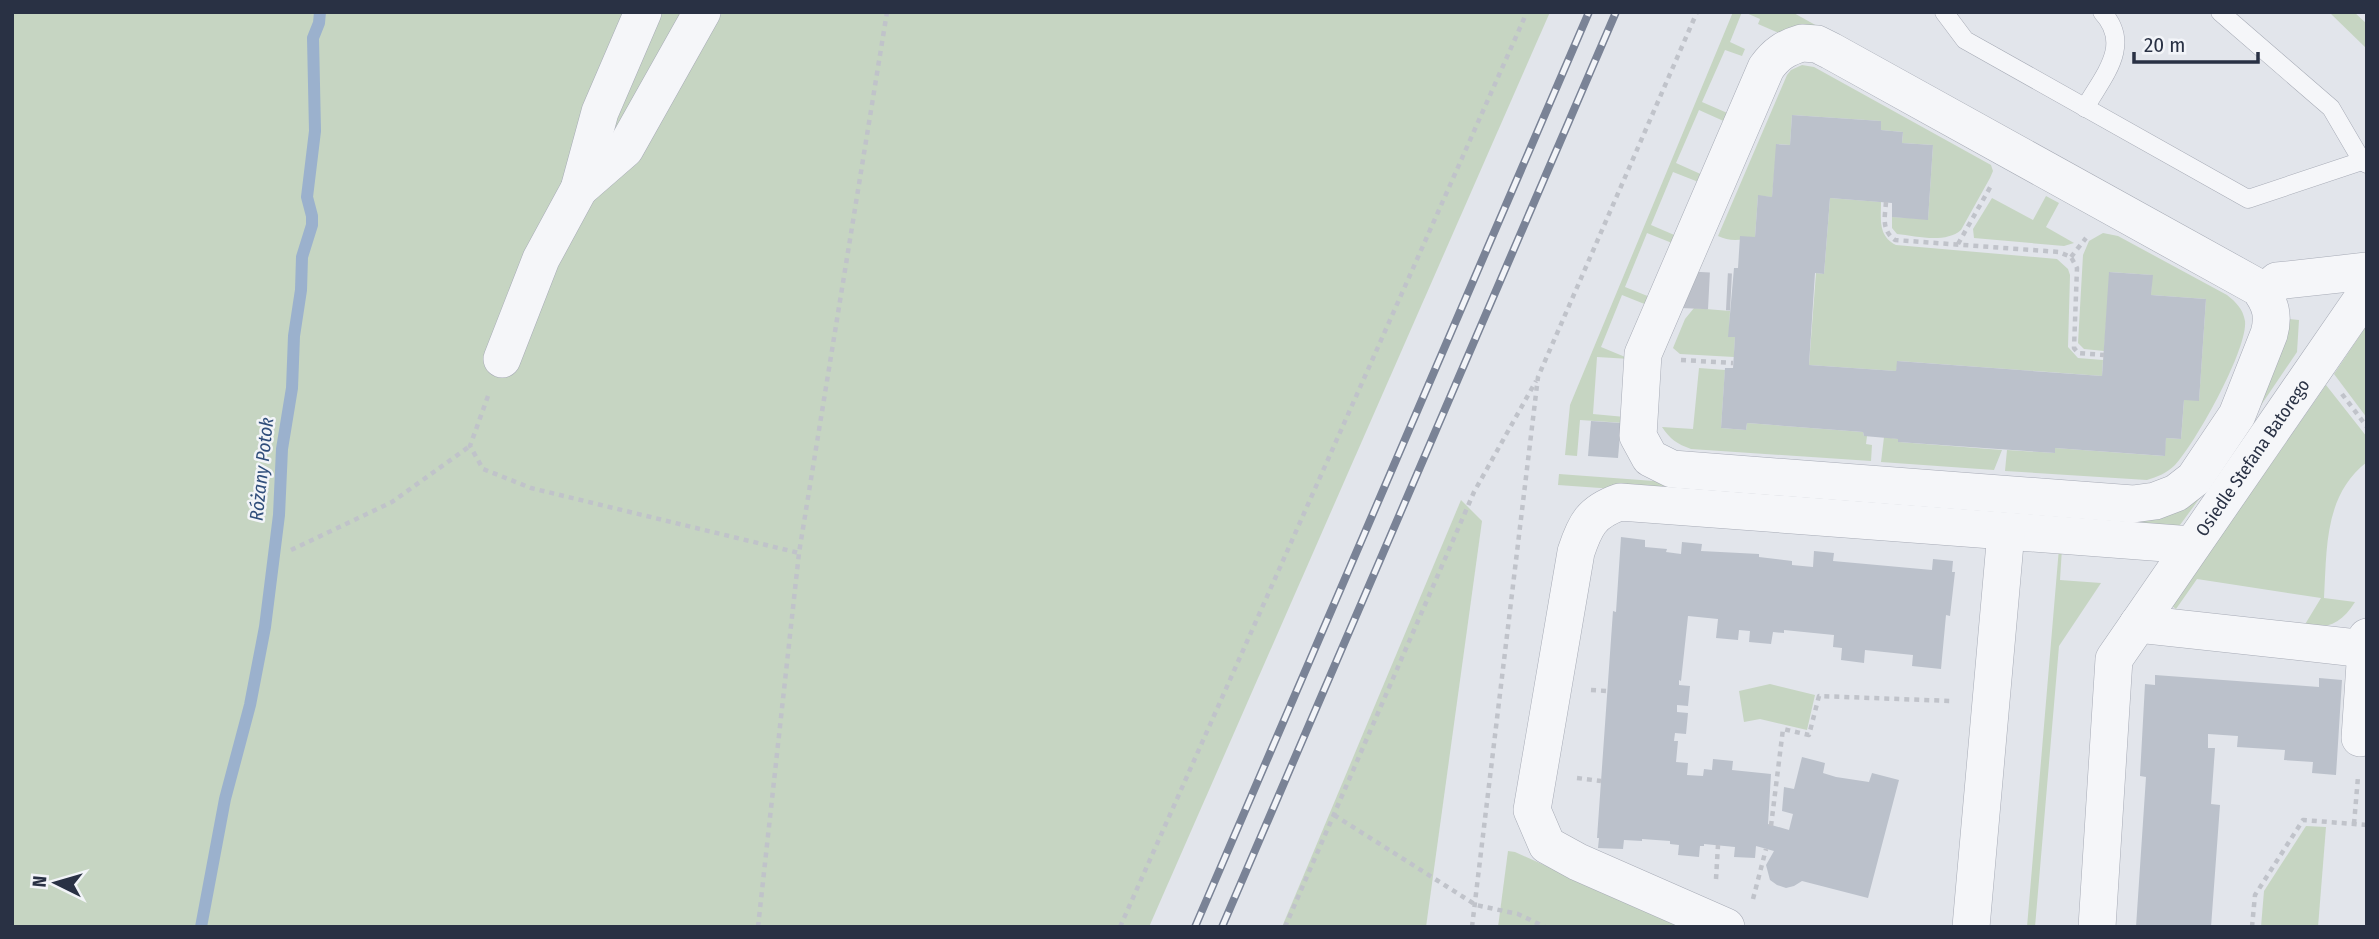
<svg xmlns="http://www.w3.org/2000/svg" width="2379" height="939" viewBox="0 0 2379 939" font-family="'Fira Sans Condensed',sans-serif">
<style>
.green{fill:#c6d5c2}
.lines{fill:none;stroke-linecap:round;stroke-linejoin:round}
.stream{stroke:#9bb1cd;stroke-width:12}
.building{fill:#bbc1cb}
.street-tunnel{stroke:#bdc1ca;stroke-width:37;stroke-dasharray:37 18;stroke-linecap:butt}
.lane-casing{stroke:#a7abb6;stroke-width:19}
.street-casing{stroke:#a7abb6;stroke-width:38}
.path{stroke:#c0c3ca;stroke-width:4.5;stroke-dasharray:5 5;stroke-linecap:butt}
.lane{stroke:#f5f6f9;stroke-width:18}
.street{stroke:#f5f6f9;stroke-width:37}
.rail-casing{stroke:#7a8396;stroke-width:8}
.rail{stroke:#f2f4f8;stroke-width:5;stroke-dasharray:16;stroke-linecap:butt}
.labels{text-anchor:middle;stroke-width:5;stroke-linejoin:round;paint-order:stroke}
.street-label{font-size:18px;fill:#293144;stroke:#f2f4f8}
.water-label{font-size:19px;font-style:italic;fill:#304e7b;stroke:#f2f4f8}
</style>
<rect width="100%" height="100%" fill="#e2e5eb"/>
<g class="green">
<path d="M 12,12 L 1550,12 L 1149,927 L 12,927 Z"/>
<path d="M 1733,12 L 1742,12 L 1730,42 L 1745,49 L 1742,56 L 1725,50 L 1702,102 L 1732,115 L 1728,123 L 1699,110 L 1676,163 L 1705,176 L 1701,183 L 1673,172 L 1651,225 L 1679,237 L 1677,245 L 1647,233 L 1625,287 L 1655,299 L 1652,307 L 1622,295 L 1601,347 L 1630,359 L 1597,357 L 1593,414 L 1625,417 L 1624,423 L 1580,420 L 1577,456 L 1565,455 L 1570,405 Z"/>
<path d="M 1744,12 L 1792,12 L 1837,37 L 1781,34 L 1758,24 L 1760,19 Z"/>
<path d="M 2329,12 L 2354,12 L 2367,24 L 2367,49 Z"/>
<path d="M 1802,65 L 1814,67 L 1991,165 L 1993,171 L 1990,178 L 1961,230 C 1945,244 1916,236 1897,234 L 1892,228 L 1892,217 L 1928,219 L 1933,145 L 1902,143 L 1903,132 L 1881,130 L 1881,121 L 1792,115 L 1790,145 L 1777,144 L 1772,197 L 1758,196 L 1755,237 C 1742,240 1730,242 1718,236 L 1787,75 L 1791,70 Z"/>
<path d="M 2046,196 L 2059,203 L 2046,227 L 2074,243 L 2064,246 L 1974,238 L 1973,229 L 1992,198 L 2033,220 Z"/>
<path d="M 1830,198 L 1881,202 C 1881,220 1878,236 1896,245 L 2057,259 L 2068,269 L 2070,275 L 2068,347 L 2078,358 L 2103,360 L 2102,376 L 1898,361 L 1896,371 L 1809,365 L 1816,273 L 1824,274 Z"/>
<path d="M 2103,233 L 2118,236 L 2227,295 C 2236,302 2243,309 2245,321 C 2248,349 2195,444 2175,465 C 2167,473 2157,477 2147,480 L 2005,471 L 2007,450 L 2055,453 L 2055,448 L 2164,456 L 2166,438 L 2181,439 L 2184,400 L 2199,400 L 2206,299 L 2151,295 L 2152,275 L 2110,272 L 2104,351 L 2084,349 L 2078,343 L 2083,255 L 2089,241 Z"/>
<path d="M 1694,308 L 1730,311 L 1729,337 L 1735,337 L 1734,357 L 1680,354 L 1673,348 L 1685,319 Z"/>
<path d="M 2289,319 L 2299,320 L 2297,352 L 2253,417 Z"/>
<path d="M 2367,325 L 2367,418 L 2334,374 Z"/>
<path d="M 1699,368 L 1725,370 L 1721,428 L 1746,430 L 1747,423 L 1863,432 L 1864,436 L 1867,436 L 1866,444 L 1872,445 L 1871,461 L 1691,449 C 1677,444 1670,439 1662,427 L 1693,429 Z"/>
<path d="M 2326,385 L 2367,437 L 2367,462 C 2324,495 2327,548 2324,598 L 2355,602 C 2342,623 2327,630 2304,626 L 2321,598 L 2197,579 L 2176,609 L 2172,606 Z"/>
<path d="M 1884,437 L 1898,439 L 1899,442 L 2002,450 L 1994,470 L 1881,462 Z"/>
<path d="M 1559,474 L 2143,517 L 2202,495 L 2180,525 L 2165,528 L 1558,485 Z"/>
<path d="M 1461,500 L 1482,521 L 1426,927 L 1282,927 Z"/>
<path d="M 2059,548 L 2062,548 L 2060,580 L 2101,583 L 2059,646 L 2035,927 L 2027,927 Z"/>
<path d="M 1770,684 L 1815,695 L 1807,730 L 1760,719 L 1744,722 L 1739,691 Z"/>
<path d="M 2306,826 L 2326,827 L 2318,927 L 2261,927 L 2264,891 Z"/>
<path d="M 1508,851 L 1515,852 L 1683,927 L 1498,927 Z"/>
</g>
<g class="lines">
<path class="stream" d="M 201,927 L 225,799 L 250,705 L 265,627 L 279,515 L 282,449 L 292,388 L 294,336 L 301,290 L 302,257 L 312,225 L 312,216 L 307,197 L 315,131 L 313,38 L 319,23 L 320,12"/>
</g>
<g class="building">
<path d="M 1792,115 L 1881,121 L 1881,130 L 1903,132 L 1902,143 L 1933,145 L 1928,220 L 1892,217 L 1892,203 L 1830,198 L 1824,274 L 1815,273 L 1809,365 L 1896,371 L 1897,361 L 2102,376 L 2109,272 L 2153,275 L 2151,295 L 2206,299 L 2199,401 L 2184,400 L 2181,439 L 2166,438 L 2165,456 L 2055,448 L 2055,453 L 1898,442 L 1898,439 L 1864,436 L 1863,432 L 1747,423 L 1746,430 L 1721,428 L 1725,368 L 1733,368 L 1735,337 L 1728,337 L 1734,268 L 1738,268 L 1740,236 L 1755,237 L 1758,195 L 1772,197 L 1776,144 L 1790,145 Z"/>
<path d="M 1591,421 L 1621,423 L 1618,458 L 1588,456 Z"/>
<path d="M 1621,537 L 1645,540 L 1645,547 L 1667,549 L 1666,552 L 1681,554 L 1682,542 L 1702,544 L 1701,551 L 1759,554 L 1759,557 L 1792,561 L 1792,565 L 1813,567 L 1814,551 L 1834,553 L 1833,561 L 1932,570 L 1933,559 L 1953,561 L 1952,572 L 1955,572 L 1950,616 L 1946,615 L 1941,669 L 1912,666 L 1913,655 L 1865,650 L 1864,663 L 1841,660 L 1842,648 L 1833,647 L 1834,635 L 1784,630 L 1784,633 L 1773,632 L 1771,644 L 1749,642 L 1750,631 L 1739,630 L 1738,640 L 1716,638 L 1718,619 L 1688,616 L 1681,681 L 1679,680 L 1679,685 L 1690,686 L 1688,706 L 1677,705 L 1677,712 L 1688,713 L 1686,734 L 1675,733 L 1674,741 L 1678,741 L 1676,762 L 1688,763 L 1687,775 L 1703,776 L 1704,769 L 1712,770 L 1713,759 L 1733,761 L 1732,770 L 1771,774 L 1768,824 L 1789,830 L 1793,814 L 1782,811 L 1784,787 L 1794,789 L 1802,757 L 1825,763 L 1823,773 L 1836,777 L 1869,782 L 1872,773 L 1899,780 L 1868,898 L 1802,881 L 1794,886 L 1786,888 L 1777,885 L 1770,880 L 1766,865 L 1774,851 L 1756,846 L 1755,858 L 1734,857 L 1735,847 L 1704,844 L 1704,846 L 1700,846 L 1699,857 L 1678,855 L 1679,845 L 1670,844 L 1670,841 L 1642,839 L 1642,841 L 1624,840 L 1623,849 L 1598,848 L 1599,838 L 1597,838 L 1613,611 L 1616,612 Z"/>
<path d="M 2155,675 L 2319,687 L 2319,678 L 2342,680 L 2336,775 L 2312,773 L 2313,762 L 2284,760 L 2285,750 L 2237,747 L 2238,736 L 2208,734 L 2208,748 L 2215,748 L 2211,804 L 2220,805 L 2211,927 L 2136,927 L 2146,777 L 2140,776 L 2145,684 L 2155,685 Z"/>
</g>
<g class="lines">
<path class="street-tunnel" d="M 1672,289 L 1731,292"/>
<g class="lane-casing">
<g id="lane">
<path d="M 1944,12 L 1965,40 L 2248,199 L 2362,161"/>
<path d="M 2220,12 L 2331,108 L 2362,161 L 2367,164"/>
<path d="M 2085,108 C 2103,76 2133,45 2102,12"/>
</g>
</g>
<g class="street-casing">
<g id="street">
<path d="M 1802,43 L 1817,44 L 1831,51 L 2259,288 C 2271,304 2274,316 2269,334 L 2237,415 L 2194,479 L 2176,493 L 2155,501 L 2133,504 L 1672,469 L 1650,458 L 1638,436 L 1643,354 L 1766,68 C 1776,54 1785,48 1802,43 Z"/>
<path d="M 579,189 L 625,149 L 702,12"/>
<path d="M 2263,293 L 2277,281 L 2367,271"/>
<path d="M 502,359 L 541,259 L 579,189 L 600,112 L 643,12"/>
<path d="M 2138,624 L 2366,649 L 2367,637"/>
<path d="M 2360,738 L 2366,649"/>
<path d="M 1726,927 L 1578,862 L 1547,845 L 1532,810 L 1576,552 C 1585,525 1591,512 1620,502 L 2192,545"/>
<path d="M 1971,927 L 2006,532"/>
<path id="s1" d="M 2097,927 L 2114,659 L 2367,292"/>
</g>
</g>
<g class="path">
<path d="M 1886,202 C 1885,217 1881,230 1895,240 L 2059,252 L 2071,257 L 2077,268 L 2074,348 L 2078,353 L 2104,355"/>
<path d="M 1958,244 L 1992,184"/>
<path d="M 2071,257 L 2086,238"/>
<path d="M 1681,360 L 1733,363"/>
<path d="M 2342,394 L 2367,427"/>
<path d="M 488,396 L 470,446 L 483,469 L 531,488 L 799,553"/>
<path d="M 291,550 L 392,502 L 470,446"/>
<path d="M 1591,690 L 1607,691"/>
<path d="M 1577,778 L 1601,781"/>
<path d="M 1334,815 L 1476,905 L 1518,914 L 1545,927"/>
<path d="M 2354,824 L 2358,777"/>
<path d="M 1771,826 L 1783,729 L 1809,735 L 1819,696 L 1951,701"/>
<path d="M 1716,879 L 1718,845"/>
<path d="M 1753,899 L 1766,849"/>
<path d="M 758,927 L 799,553 L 887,12"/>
<path d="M 1120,927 L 1527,12"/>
<path d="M 1285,927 L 1474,492 L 1536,381"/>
<path d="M 1472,927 L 1538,377 L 1697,12"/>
<path d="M 2252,927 L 2255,895 L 2303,820 L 2367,825"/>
</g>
<use href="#lane" class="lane"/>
<use href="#street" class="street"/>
<g class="rail-casing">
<g id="rail">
<path d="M 1195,927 L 1589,12"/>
<path d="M 1222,927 L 1616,12"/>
</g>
</g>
<use href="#rail" class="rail"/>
</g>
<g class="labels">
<g class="street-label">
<text dy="6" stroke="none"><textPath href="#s1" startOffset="513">Osiedle Stefana Batorego</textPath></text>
</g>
<g class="water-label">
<text transform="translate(261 469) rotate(-84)" y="7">Różany Potok</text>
</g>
</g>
<rect width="2379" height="939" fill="none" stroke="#293144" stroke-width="28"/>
<g transform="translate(56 883) rotate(275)" stroke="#f2f4f8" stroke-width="5" paint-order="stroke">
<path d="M0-5L12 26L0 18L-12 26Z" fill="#293144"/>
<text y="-10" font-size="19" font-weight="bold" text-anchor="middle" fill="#293144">N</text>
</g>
<path d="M2134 52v10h124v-10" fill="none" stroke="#293144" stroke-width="3.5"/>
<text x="2144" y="52" font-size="21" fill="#293144" stroke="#f2f4f8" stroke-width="5" paint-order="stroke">20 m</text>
</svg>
